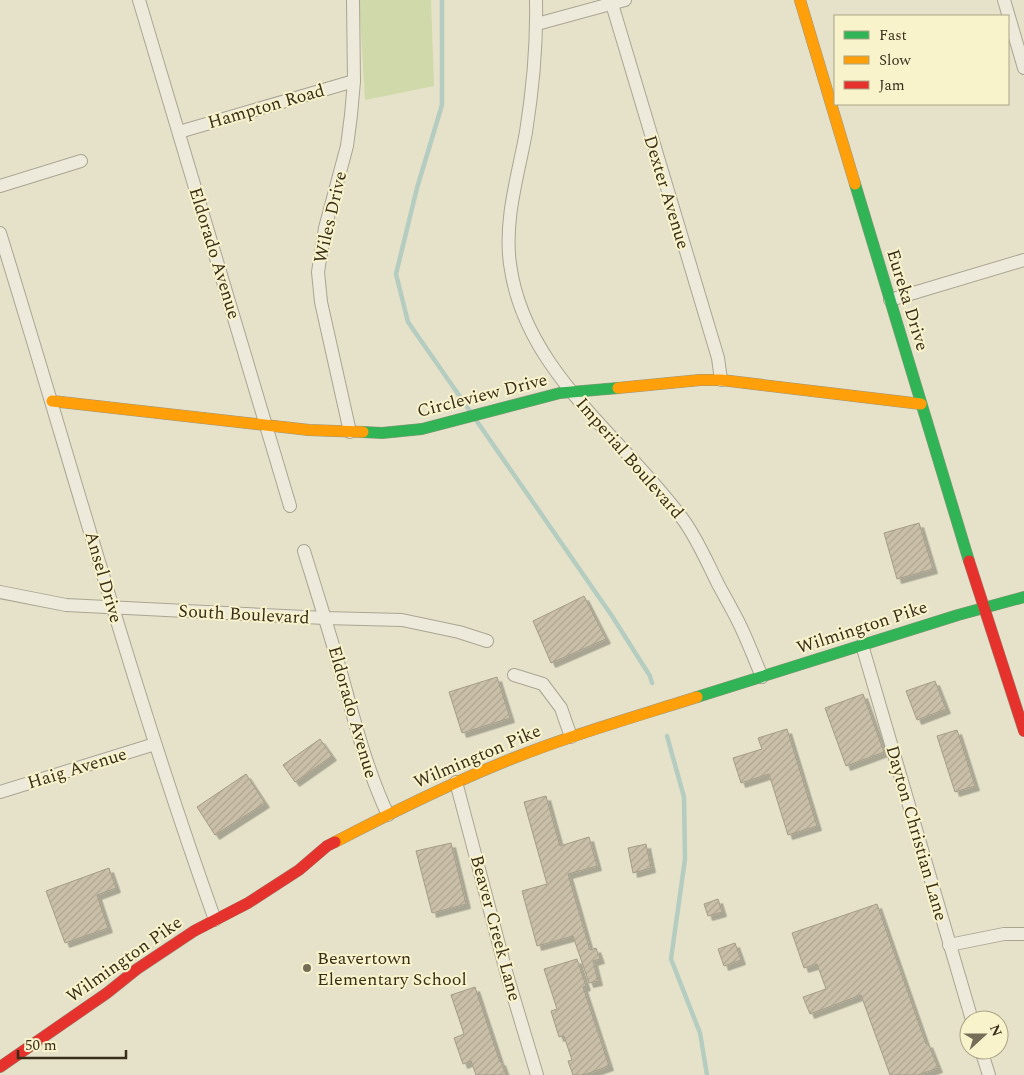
<svg xmlns="http://www.w3.org/2000/svg" width="1024" height="1075" viewBox="0 0 1024 1075" font-family="Spectral,serif">
<style>
.grass{fill:#d0d9a9}
.lines{fill:none;stroke-linecap:round;stroke-linejoin:round}
.stream{stroke:#b5ccc1;stroke-width:4.5}
.building{fill:url(#building-hatch);stroke:#a59c88;filter:url(#shadow)}
.street-casing{stroke:#aaa593;stroke-width:14}
.fast-casing{stroke:#999482;stroke-width:12}
.slow-casing{stroke:#999482;stroke-width:12}
.jam-casing{stroke:#999482;stroke-width:12}
.street{stroke:#edeadb;stroke-width:12}
.fast{stroke:#30b455;stroke-width:11}
.slow{stroke:#ff9f0a;stroke-width:11}
.jam{stroke:#e5322d;stroke-width:11}
.poi-dot{fill:#756d57;stroke:#f9f3cc;stroke-width:2}
.labels{text-anchor:middle;stroke-width:4;stroke-linejoin:round;paint-order:stroke}
.street-label{font-size:18px;fill:#392e1a;stroke:#f9f3cc}
.poi-label{font-size:18px;fill:#392e1a;stroke:#f9f3cc;text-anchor:start}
</style>
<defs>
<pattern id="building-hatch" width="6" height="6" patternUnits="userSpaceOnUse" patternTransform="scale(1.25)"><rect width="6" height="6" fill="#cac0a9"/><path d="M-1 1l2-2M0 6l6-6M5 7l2-2" fill="none" stroke="#aea591"/></pattern>
<filter id="shadow"><feDropShadow dx="4.5" dy="4.5" stdDeviation="0" flood-color="#0004"/></filter>
</defs>
<rect width="100%" height="100%" fill="#e5e2c9"/>
<path class="grass" d="M 359,0 L 431,0 L 434,86 L 365,100 Z"/>
<g class="lines">
<g class="stream">
<path d="M 442,0 L 442,105 L 417,188 L 396,274 L 408,322 L 470,411"/>
<path d="M 476,420 L 612,616 L 650,676 L 652,683"/>
<path d="M 667,736 L 684,797 L 685,859 L 671,959 L 700,1033 L 707,1075"/>
</g>
</g>
<g class="building">
<path d="M 919,523 L 933,569 L 897,579 L 884,533 Z"/>
<path d="M 584,596 L 606,639 L 551,663 L 533,621 Z"/>
<path d="M 497,677 L 510,718 L 462,733 L 449,692 Z"/>
<path d="M 935,681 L 946,709 L 917,720 L 906,691 Z"/>
<path d="M 863,694 L 884,752 L 846,766 L 825,708 Z"/>
<path d="M 787,729 L 817,826 L 788,835 L 769,774 L 741,783 L 733,758 L 762,749 L 758,738 Z"/>
<path d="M 957,730 L 975,786 L 955,792 L 937,736 Z"/>
<path d="M 320,739 L 332,756 L 295,782 L 283,765 Z"/>
<path d="M 246,774 L 265,803 L 215,835 L 197,807 Z"/>
<path d="M 546,796 L 560,846 L 589,837 L 597,866 L 568,874 L 590,950 L 596,948 L 600,959 L 593,961 L 598,981 L 589,983 L 573,936 L 537,946 L 522,891 L 547,884 L 524,802 Z"/>
<path d="M 451,843 L 466,904 L 432,913 L 416,851 Z"/>
<path d="M 646,844 L 651,868 L 633,873 L 628,848 Z"/>
<path d="M 109,868 L 116,888 L 97,895 L 108,928 L 65,943 L 46,891 Z"/>
<path d="M 718,899 L 722,912 L 708,916 L 704,904 Z"/>
<path d="M 877,904 L 926,1044 L 928,1043 L 938,1068 L 918,1075 L 890,1075 L 861,995 L 810,1014 L 803,997 L 826,989 L 817,964 L 804,968 L 792,933 Z"/>
<path d="M 735,943 L 741,960 L 724,966 L 718,949 Z"/>
<path d="M 577,959 L 586,986 L 583,987 L 609,1066 L 583,1075 L 573,1075 L 568,1061 L 572,1060 L 564,1036 L 559,1037 L 551,1011 L 557,1009 L 544,969 Z"/>
<path d="M 475,987 L 500,1062 L 501,1061 L 506,1075 L 476,1075 L 471,1061 L 463,1064 L 454,1038 L 464,1034 L 451,995 Z"/>
</g>
<g class="lines">
<g class="street-casing">
<g id="street">
<path d="M 139,0 L 290,506"/>
<path d="M 536,0 C 537,45 533,88 526,132 C 518,176 504,219 510,264 C 524,371 622,436 682,518 C 697,538 707,562 718,584 C 725,597 732,609 738,621 C 747,639 754,658 762,677"/>
<path d="M 1004,0 L 1024,68"/>
<path d="M 612,4 L 718,358 L 721,380"/>
<path d="M 537,24 L 625,0"/>
<path d="M 179,132 L 354,81"/>
<path d="M 0,186 L 81,161"/>
<path d="M 0,233 C 71,462 134,694 215,920"/>
<path d="M 890,300 L 1024,260"/>
<path d="M 350,432 L 321,302 L 318,272 L 325,228 L 347,146 L 351,115 L 354,81 L 353,0"/>
<path d="M 304,551 C 317,593 330,634 342,676 C 355,723 367,770 388,815"/>
<path d="M 0,592 L 66,605 L 325,618 L 402,620 L 459,632 L 487,641"/>
<path d="M 862,645 L 972,1020"/>
<path d="M 514,675 L 543,684 L 561,708 L 571,737"/>
<path d="M 456,782 L 507,975 L 537,1075"/>
<path d="M 0,792 L 155,744"/>
<path d="M 949,945 L 1004,934 L 1024,934"/>
<path d="M 981,1050 L 989,1075"/>
</g>
</g>
<g class="fast-casing">
<g id="fast">
<path d="M 855,184 L 969,561"/>
<path d="M 363,432 L 382,433 L 422,429 L 560,393 L 618,388"/>
<path d="M 697,697 L 958,615 L 1024,597"/>
</g>
</g>
<g class="slow-casing">
<g id="slow">
<path d="M 800,0 L 855,184"/>
<path d="M 618,388 L 700,380 L 721,380 L 921,404"/>
<path d="M 52,401 L 309,430 L 363,432"/>
<path d="M 335,842 C 389,814 443,787 499,764 C 564,737 631,718 697,697"/>
</g>
</g>
<g class="jam-casing">
<g id="jam">
<path d="M 969,561 L 1024,731"/>
<path d="M 0,1067 L 107,993 L 137,969 L 194,931 L 248,903 L 299,870 L 327,846 L 335,842"/>
</g>
</g>
<use href="#street" class="street"/>
<use href="#fast" class="fast"/>
<use href="#slow" class="slow"/>
<use href="#jam" class="jam"/>
</g>
<circle class="poi-dot" cx="307" cy="968" r="5"/>
<g class="labels">
<g class="street-label">
<text transform="translate(266 106) rotate(-16)" y="6">Hampton Road</text>
<text transform="translate(667 192) rotate(73)" y="6">Dexter Avenue</text>
<text transform="translate(330 217) rotate(-77)" y="6">Wiles Drive</text>
<text transform="translate(215 253) rotate(73)" y="6">Eldorado Avenue</text>
<text transform="translate(908 300) rotate(73)" y="6">Eureka Drive</text>
<text transform="translate(482 395) rotate(-14)" y="6">Circleview Drive</text>
<text transform="translate(630 458) rotate(49)" y="6">Imperial Boulevard</text>
<text transform="translate(104 577) rotate(74)" y="6">Ansel Drive</text>
<text transform="translate(244 614) rotate(3)" y="6">South Boulevard</text>
<text transform="translate(862 627) rotate(-18)" y="6">Wilmington Pike</text>
<text transform="translate(353 712) rotate(74)" y="6">Eldorado Avenue</text>
<text transform="translate(477 756) rotate(-23)" y="6">Wilmington Pike</text>
<text transform="translate(77 768) rotate(-17)" y="6">Haig Avenue</text>
<text transform="translate(917 833) rotate(74)" y="6">Dayton Christian Lane</text>
<text transform="translate(496 928) rotate(75)" y="6">Beaver Creek Lane</text>
<text transform="translate(124 959) rotate(-35)" y="6">Wilmington Pike</text>
</g>
<g class="poi-label">
<text x="317" y="964">Beavertown<tspan x="317" dy="21">Elementary School</tspan></text>
</g>
</g>
<rect x="834" y="15" width="175" height="90" fill="#f9f3cc" stroke="#aca485"/>
<rect x="844" y="31" width="25" height="8" fill="#30b455" stroke="#aca485"/>
<text x="879" y="40" font-size="15" fill="#392e1a">Fast</text>
<rect x="844" y="56" width="25" height="8" fill="#ff9f0a" stroke="#aca485"/>
<text x="879" y="65" font-size="15" fill="#392e1a">Slow</text>
<rect x="844" y="81" width="25" height="8" fill="#e5322d" stroke="#aca485"/>
<text x="879" y="90" font-size="15" fill="#392e1a">Jam</text>
<g transform="translate(984 1035) rotate(69)"><circle r="24" fill="#f9f3cc" stroke="#aca485"/>
<path d="M0-4L9 19L0 12L-9 19Z" fill="#756d57"/>
<text y="-8" font-size="14" font-weight="bold" text-anchor="middle" fill="#392e1a">N</text>
</g>
<path d="M18 1050v8h108v-8" fill="none" stroke="#392e1a" stroke-width="2.5"/>
<text x="25" y="1050" font-size="15" fill="#392e1a" stroke="#f9f3cc" stroke-width="4" paint-order="stroke">50 m</text>
</svg>
